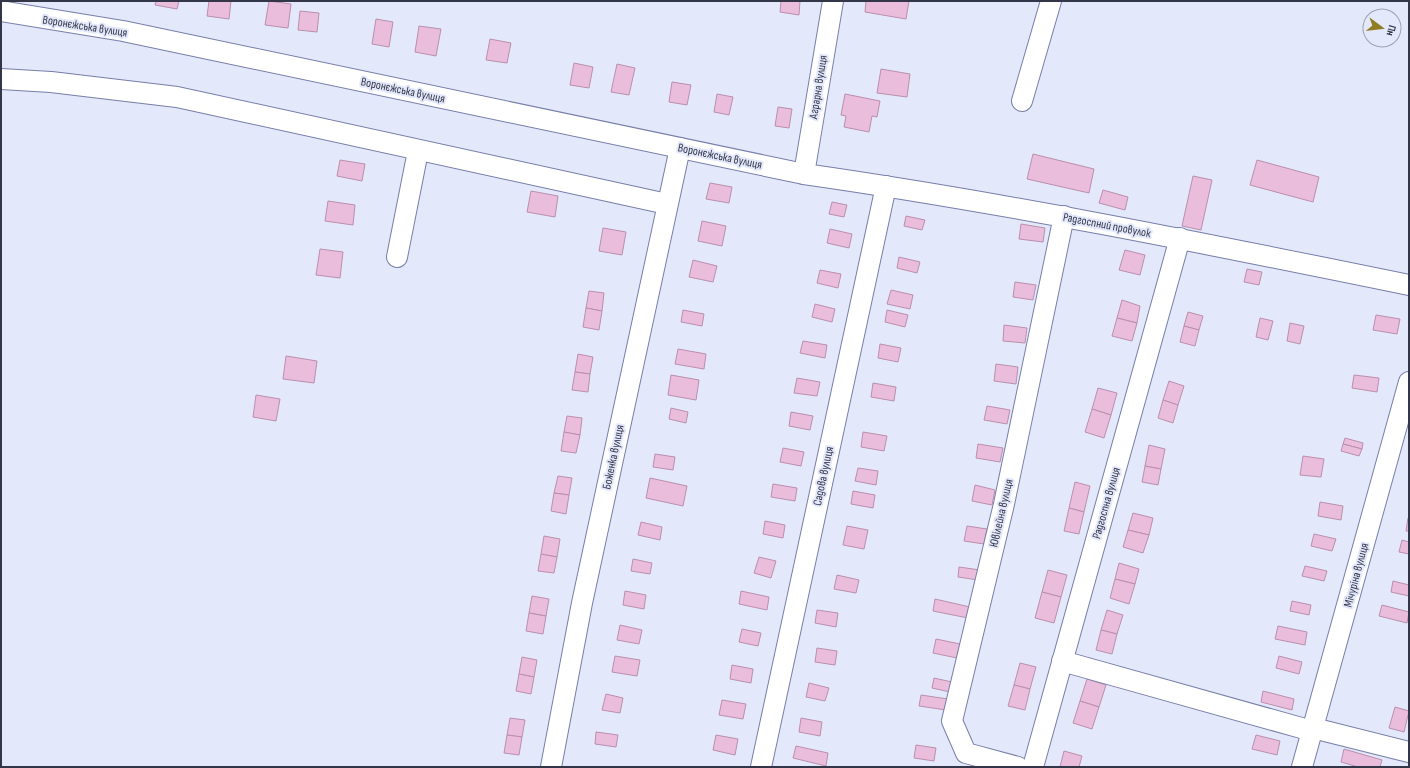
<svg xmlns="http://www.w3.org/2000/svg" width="1410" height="768" viewBox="0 0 1410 768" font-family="'Sofia Sans Condensed',sans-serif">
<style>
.building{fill:#eabddc;stroke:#ba8fad}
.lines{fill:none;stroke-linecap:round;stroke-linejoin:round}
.minor-casing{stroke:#777ea9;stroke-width:22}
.minor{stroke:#fff;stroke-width:20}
.labels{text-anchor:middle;stroke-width:4;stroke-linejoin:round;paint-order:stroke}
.street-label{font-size:12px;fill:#333649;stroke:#e4e8fb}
</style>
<rect width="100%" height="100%" fill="#e4e8fb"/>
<g class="building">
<path d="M 156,1 L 179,1 L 177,9 L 155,5 Z"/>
<path d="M 209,1 L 231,1 L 229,19 L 207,16 Z"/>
<path d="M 269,1 L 291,4 L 288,28 L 265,25 Z"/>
<path d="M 781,1 L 800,1 L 799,15 L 780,12 Z"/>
<path d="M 866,1 L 909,1 L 906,19 L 865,12 Z"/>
<path d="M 300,11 L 319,13 L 317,32 L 298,30 Z"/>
<path d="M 376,19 L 393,22 L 389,47 L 372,44 Z"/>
<path d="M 419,26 L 441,29 L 436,56 L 415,52 Z"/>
<path d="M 490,39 L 511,43 L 507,63 L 486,60 Z"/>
<path d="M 574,63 L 593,67 L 589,88 L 570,85 Z"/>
<path d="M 617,64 L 635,68 L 629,95 L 611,92 Z"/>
<path d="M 881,69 L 910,74 L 907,97 L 877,93 Z"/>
<path d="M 672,82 L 691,85 L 687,105 L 669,102 Z"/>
<path d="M 717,94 L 733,97 L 729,115 L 714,112 Z"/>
<path d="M 845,94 L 880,101 L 877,117 L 872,116 L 869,132 L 844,127 L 846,116 L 841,115 Z"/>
<path d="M 778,107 L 792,109 L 789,128 L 775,126 Z"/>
<path d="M 1033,154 L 1094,169 L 1089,193 L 1027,179 Z"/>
<path d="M 340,160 L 365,164 L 362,181 L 337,176 Z"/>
<path d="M 1257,160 L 1319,177 L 1313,202 L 1250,185 Z"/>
<path d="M 1193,176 L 1212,180 L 1201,230 L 1182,226 Z"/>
<path d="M 710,183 L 732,187 L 729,203 L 706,199 Z"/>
<path d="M 1103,190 L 1128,197 L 1125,210 L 1099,203 Z"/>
<path d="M 531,191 L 558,196 L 555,217 L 527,212 Z"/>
<path d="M 328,201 L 355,205 L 353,225 L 325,221 Z"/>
<path d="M 832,202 L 847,205 L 844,217 L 829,214 Z"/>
<path d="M 906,216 L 925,220 L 922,230 L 904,226 Z"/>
<path d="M 702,221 L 726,226 L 722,246 L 698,241 Z"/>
<path d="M 1021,224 L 1045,228 L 1043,242 L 1019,239 Z"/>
<path d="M 603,228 L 626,232 L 622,255 L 599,251 Z"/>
<path d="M 830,229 L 852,234 L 849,248 L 827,243 Z"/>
<path d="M 320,249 L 343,252 L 340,278 L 316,275 Z"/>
<path d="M 1125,250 L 1145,255 L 1140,275 L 1119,270 Z"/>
<path d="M 899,257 L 920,262 L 917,273 L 897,268 Z"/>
<path d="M 693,260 L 717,266 L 713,282 L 689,277 Z"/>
<path d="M 1247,269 L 1262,272 L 1259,285 L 1244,282 Z"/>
<path d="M 820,270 L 841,274 L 838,288 L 817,283 Z"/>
<path d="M 1015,282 L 1036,285 L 1033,300 L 1013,297 Z"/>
<path d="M 891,290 L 913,295 L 910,309 L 887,304 Z"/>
<path d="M 589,291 L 604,293 L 602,311 L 586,308 Z"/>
<path d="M 1122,300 L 1140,306 L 1137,323 L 1117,318 Z"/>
<path d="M 815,304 L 835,309 L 832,322 L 812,317 Z"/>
<path d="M 586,308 L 602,311 L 599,330 L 583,327 Z"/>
<path d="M 683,310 L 704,314 L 702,326 L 681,322 Z"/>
<path d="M 887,310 L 908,315 L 905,327 L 885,322 Z"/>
<path d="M 1188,312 L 1203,316 L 1199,330 L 1184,326 Z"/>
<path d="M 1376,315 L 1400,319 L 1397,334 L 1373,330 Z"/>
<path d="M 1117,318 L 1137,323 L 1132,341 L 1112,336 Z"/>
<path d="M 1260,318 L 1273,321 L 1268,340 L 1256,337 Z"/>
<path d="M 1290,323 L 1304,326 L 1300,344 L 1287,341 Z"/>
<path d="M 1004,325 L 1027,328 L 1025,343 L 1003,341 Z"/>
<path d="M 1184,326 L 1199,330 L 1195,346 L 1180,342 Z"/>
<path d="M 803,341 L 827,345 L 825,358 L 800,353 Z"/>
<path d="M 880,344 L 901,348 L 898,362 L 878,358 Z"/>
<path d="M 678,349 L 706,354 L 704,369 L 675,364 Z"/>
<path d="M 578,354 L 593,357 L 590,374 L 575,372 Z"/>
<path d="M 286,356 L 317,361 L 314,383 L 283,379 Z"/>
<path d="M 996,364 L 1018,367 L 1016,384 L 994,381 Z"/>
<path d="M 575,372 L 590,374 L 588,392 L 572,390 Z"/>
<path d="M 671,375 L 699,380 L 696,400 L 668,395 Z"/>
<path d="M 1354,375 L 1379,378 L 1377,392 L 1352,388 Z"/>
<path d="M 797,378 L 820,382 L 817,396 L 794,393 Z"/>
<path d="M 1169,381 L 1184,386 L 1178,405 L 1163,400 Z"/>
<path d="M 873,383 L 896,387 L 894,401 L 871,397 Z"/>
<path d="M 1098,388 L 1117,393 L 1111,415 L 1092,409 Z"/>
<path d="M 256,395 L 280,399 L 276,421 L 253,417 Z"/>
<path d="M 1163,400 L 1178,405 L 1173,423 L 1158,418 Z"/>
<path d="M 987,406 L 1010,410 L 1007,424 L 984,420 Z"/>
<path d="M 671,408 L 688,412 L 686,423 L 669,419 Z"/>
<path d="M 1092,409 L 1111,415 L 1104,438 L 1085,432 Z"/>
<path d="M 791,412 L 813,416 L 810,430 L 789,426 Z"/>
<path d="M 567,416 L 582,418 L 580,435 L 564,432 Z"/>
<path d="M 564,432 L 580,435 L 576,453 L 561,451 Z"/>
<path d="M 863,432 L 887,436 L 884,451 L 861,447 Z"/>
<path d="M 1345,438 L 1363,443 L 1362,449 L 1343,444 Z"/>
<path d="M 978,444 L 1003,448 L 1000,462 L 976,458 Z"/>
<path d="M 1343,444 L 1362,449 L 1359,456 L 1341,451 Z"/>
<path d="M 1149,445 L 1165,449 L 1161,469 L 1145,466 Z"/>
<path d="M 783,448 L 804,452 L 801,466 L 780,462 Z"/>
<path d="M 655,454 L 675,457 L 673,470 L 653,467 Z"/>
<path d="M 1303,456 L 1324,459 L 1321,477 L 1300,475 Z"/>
<path d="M 1145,466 L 1161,469 L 1158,485 L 1142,482 Z"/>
<path d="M 858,468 L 878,471 L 876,485 L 855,481 Z"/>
<path d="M 558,476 L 572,478 L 569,495 L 554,493 Z"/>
<path d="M 650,478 L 687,486 L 683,506 L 646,498 Z"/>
<path d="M 1075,482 L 1090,486 L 1084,512 L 1069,508 Z"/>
<path d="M 773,484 L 797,488 L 795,501 L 771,497 Z"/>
<path d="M 975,485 L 995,490 L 992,505 L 972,501 Z"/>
<path d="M 853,491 L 875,495 L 873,508 L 851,504 Z"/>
<path d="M 554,493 L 569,495 L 566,514 L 551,511 Z"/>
<path d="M 1320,502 L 1343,506 L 1341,520 L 1318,516 Z"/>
<path d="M 1069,508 L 1084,512 L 1079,534 L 1064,531 Z"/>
<path d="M 1133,513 L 1153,518 L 1149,535 L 1128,530 Z"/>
<path d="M 1408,518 L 1409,519 L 1409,531 L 1406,531 Z"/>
<path d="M 765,521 L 785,525 L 783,538 L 763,534 Z"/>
<path d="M 641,522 L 662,527 L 660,540 L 638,535 Z"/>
<path d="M 847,526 L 868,530 L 864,549 L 843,545 Z"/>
<path d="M 967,526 L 987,529 L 984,544 L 964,541 Z"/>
<path d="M 1128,530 L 1149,535 L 1143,553 L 1123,547 Z"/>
<path d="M 1314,534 L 1336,539 L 1332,551 L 1311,546 Z"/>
<path d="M 544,536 L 560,539 L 557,557 L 541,554 Z"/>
<path d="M 1402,540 L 1409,542 L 1409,554 L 1399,552 Z"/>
<path d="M 541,554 L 557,557 L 554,573 L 538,571 Z"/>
<path d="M 759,557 L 776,561 L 771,578 L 754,573 Z"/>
<path d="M 633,559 L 652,563 L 650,574 L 631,571 Z"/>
<path d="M 1119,563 L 1139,569 L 1135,584 L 1115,579 Z"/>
<path d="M 1305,566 L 1327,571 L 1324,581 L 1302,576 Z"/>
<path d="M 959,567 L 980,570 L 978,580 L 958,577 Z"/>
<path d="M 1048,570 L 1067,575 L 1061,597 L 1042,592 Z"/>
<path d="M 837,575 L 859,580 L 856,593 L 834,589 Z"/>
<path d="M 1115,579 L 1135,584 L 1129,604 L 1110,598 Z"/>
<path d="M 1393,581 L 1409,585 L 1409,596 L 1391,592 Z"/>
<path d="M 625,591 L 646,595 L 644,609 L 623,605 Z"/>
<path d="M 741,591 L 769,597 L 767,610 L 739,604 Z"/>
<path d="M 1042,592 L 1061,597 L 1054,623 L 1035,618 Z"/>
<path d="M 532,596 L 549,599 L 546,616 L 529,613 Z"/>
<path d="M 935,599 L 970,607 L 968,618 L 933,611 Z"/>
<path d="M 1292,601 L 1311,605 L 1309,615 L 1290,611 Z"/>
<path d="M 1382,605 L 1409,612 L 1407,623 L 1379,616 Z"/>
<path d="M 817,610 L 838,613 L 836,627 L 815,623 Z"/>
<path d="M 1107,610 L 1123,615 L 1117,634 L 1101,630 Z"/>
<path d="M 529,613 L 546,616 L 543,634 L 526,631 Z"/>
<path d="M 620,625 L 642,630 L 639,644 L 617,640 Z"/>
<path d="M 1278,626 L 1307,632 L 1305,645 L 1275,639 Z"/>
<path d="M 742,629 L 761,633 L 758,646 L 739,642 Z"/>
<path d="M 1101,630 L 1117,634 L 1112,654 L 1096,650 Z"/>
<path d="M 936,639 L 960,644 L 957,658 L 933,653 Z"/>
<path d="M 817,648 L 837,651 L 835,665 L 815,662 Z"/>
<path d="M 615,656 L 640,660 L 637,676 L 612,672 Z"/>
<path d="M 1279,656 L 1302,662 L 1299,674 L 1276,668 Z"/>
<path d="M 522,657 L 537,660 L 534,677 L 519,674 Z"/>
<path d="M 1020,663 L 1036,667 L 1030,689 L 1014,685 Z"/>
<path d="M 732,665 L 753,669 L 751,683 L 730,679 Z"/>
<path d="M 519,674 L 534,677 L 531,694 L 516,691 Z"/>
<path d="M 934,678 L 952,682 L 950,692 L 932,688 Z"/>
<path d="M 1087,679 L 1106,685 L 1099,707 L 1080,701 Z"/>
<path d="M 809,683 L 829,688 L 825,701 L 806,697 Z"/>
<path d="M 1014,685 L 1030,689 L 1025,710 L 1008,706 Z"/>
<path d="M 1263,691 L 1294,699 L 1292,710 L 1261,702 Z"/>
<path d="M 606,694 L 623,698 L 620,713 L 602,710 Z"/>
<path d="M 921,695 L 948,699 L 946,710 L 919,706 Z"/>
<path d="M 722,700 L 746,704 L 743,719 L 719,715 Z"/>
<path d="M 1080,701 L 1099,707 L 1092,729 L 1073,723 Z"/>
<path d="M 1395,707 L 1409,711 L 1404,732 L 1389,728 Z"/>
<path d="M 510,718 L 525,720 L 522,737 L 507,735 Z"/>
<path d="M 801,718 L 822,722 L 820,736 L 799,732 Z"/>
<path d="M 596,732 L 618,735 L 616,747 L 595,744 Z"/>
<path d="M 507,735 L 522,737 L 519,755 L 504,753 Z"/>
<path d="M 716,735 L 738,739 L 735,755 L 713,750 Z"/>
<path d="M 1256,735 L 1280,741 L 1277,755 L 1252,749 Z"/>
<path d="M 916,745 L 936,748 L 934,761 L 914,758 Z"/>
<path d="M 796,746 L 828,753 L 826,766 L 793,758 Z"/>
<path d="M 1344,749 L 1382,760 L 1380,767 L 1358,767 L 1341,762 Z"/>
<path d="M 1064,751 L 1082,756 L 1079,767 L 1060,767 Z"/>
</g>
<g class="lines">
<g class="minor-casing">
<g id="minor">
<path d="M 1,11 L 123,31 L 804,174 C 1007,203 1208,244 1409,285"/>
<path d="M 1,79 L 51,82 L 177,97 L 667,204"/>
<path d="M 1022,101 L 1051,1"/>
<path d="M 804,174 L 833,1"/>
<path d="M 397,257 L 418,151"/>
<path d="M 1062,661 L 1305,729 L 1313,728 L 1409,752"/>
<path d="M 551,767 L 582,603 L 680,148"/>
<path d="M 761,767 L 886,186"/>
<path d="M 1018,767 L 966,753 L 952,721 L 1004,504 L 1064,216"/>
<path d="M 1033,767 L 1180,238"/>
<path d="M 1302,767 L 1409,382"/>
</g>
</g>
<use href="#minor" class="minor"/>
</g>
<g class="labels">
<g class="street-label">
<text transform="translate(85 26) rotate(9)" y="4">Воронєжська вулиця</text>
<text transform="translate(818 87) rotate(-81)" y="4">Аграрна вулиця</text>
<text transform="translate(403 90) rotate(12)" y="4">Воронєжська вулиця</text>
<text transform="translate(720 156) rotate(12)" y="4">Воронєжська вулиця</text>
<text transform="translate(1107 225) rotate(11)" y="4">Радгоспний провулок</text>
<text transform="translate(613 457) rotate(-78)" y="4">Боженка вулиця</text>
<text transform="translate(823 476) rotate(-78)" y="4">Садова вулиця</text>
<text transform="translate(1106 503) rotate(-74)" y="4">Радгоспна вулиця</text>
<text transform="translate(1001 513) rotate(-77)" y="4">Ювілейна вулиця</text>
<text transform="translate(1356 575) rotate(-75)" y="4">Мічуріна вулиця</text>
</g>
</g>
<rect width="1410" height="768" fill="none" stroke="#333649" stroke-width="4"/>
<g transform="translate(1382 28) rotate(105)"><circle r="19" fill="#e4e8fb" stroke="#9da1b4"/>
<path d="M0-3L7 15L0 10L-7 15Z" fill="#8f7d24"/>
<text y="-6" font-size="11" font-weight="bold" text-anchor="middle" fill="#333649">Пн</text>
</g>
</svg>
